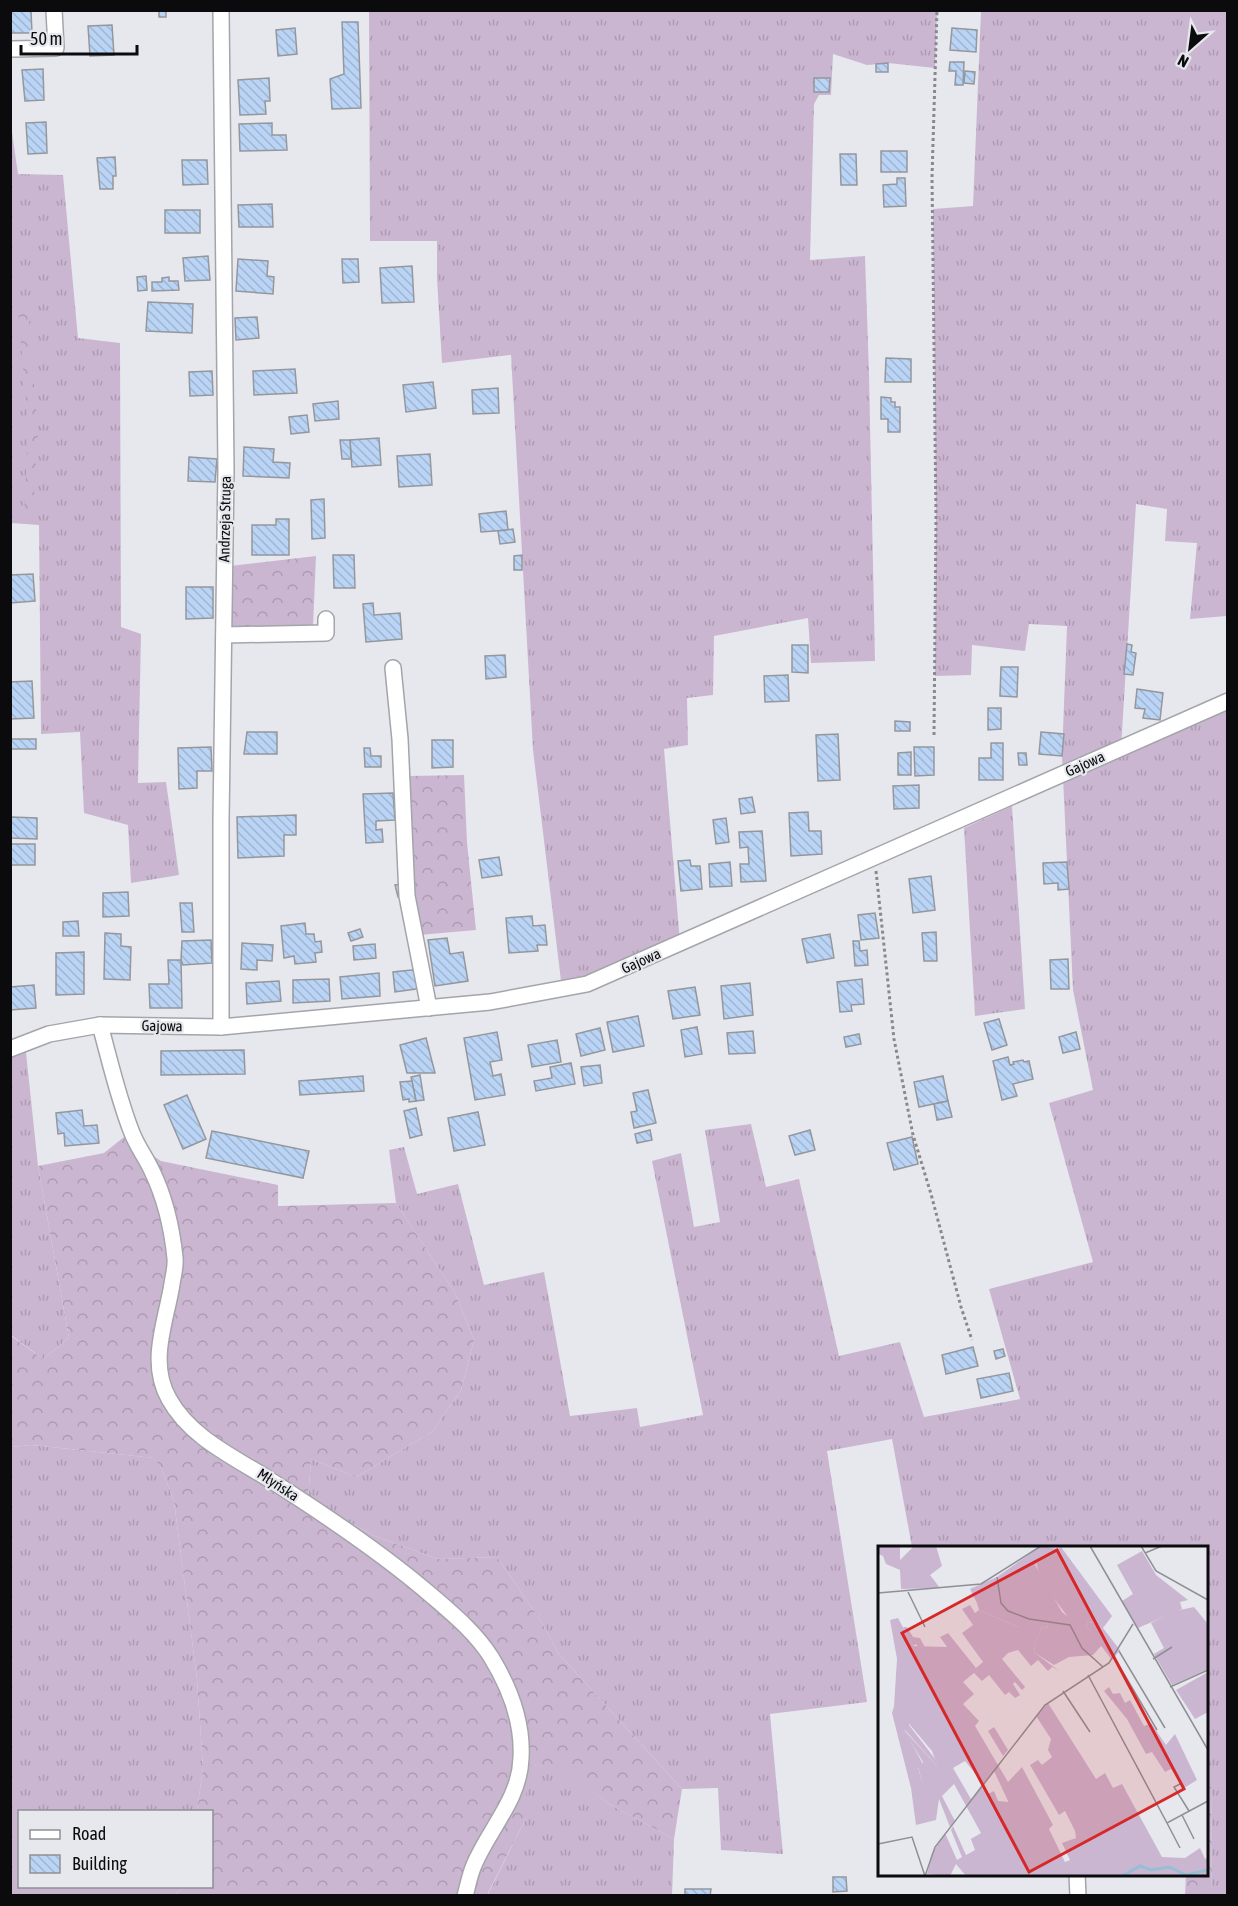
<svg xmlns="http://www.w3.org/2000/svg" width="1238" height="1906" viewBox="0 0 1238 1906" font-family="'Asap Condensed',sans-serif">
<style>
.grass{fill:url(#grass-tufts)}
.forest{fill:url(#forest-crowns)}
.building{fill:url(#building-back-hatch);stroke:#94979c;stroke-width:1.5}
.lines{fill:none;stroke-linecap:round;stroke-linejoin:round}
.minor-casing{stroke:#a3a5aa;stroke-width:18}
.path{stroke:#88898d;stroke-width:3;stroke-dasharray:3 3;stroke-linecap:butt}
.minor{stroke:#fff;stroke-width:15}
.labels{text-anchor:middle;stroke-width:4.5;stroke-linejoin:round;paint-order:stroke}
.street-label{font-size:15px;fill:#0b0b0d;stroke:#e7e8ee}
.inset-river{fill:none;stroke:#96bfd6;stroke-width:3}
.inset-road{fill:none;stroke:#8f9094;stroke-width:1.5}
.view{fill:#d62828;fill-opacity:0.15;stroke:#d62828;stroke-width:3}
.inset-edge{fill:none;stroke:#0b0b0d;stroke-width:3}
</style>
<defs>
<pattern id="grass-tufts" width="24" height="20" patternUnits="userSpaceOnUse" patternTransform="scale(1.5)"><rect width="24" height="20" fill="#cbb6d1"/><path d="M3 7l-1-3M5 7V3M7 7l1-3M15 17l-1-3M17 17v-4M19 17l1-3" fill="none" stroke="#ad9bb2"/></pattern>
<pattern id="forest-crowns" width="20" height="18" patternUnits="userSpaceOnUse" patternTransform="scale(1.5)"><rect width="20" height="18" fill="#cbb6d1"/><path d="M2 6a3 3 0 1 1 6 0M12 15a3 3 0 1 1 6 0" fill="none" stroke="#ad9bb2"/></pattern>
<pattern id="building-back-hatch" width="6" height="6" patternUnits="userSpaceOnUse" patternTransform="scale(1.5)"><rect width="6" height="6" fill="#bad4f6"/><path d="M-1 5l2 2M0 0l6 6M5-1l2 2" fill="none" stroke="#9fb5d2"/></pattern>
</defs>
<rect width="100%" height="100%" fill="#e7e8ee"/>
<g class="grass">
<path d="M 369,11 L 937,11 L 935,68 L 888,63 L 867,65 L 833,54 L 831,95 L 819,95 L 814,104 L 810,260 L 865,256 L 869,374 L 875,661 L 811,663 L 808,618 L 714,636 L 713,695 L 687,698 L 688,745 L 664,749 L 680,943 L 562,989 L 533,750 L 511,355 L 442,363 L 437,278 L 437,241 L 370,241 Z"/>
<path d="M 981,11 L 1227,11 L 1227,616 L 1190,619 L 1197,543 L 1165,541 L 1167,509 L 1136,504 L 1121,748 L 1227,701 L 1227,1895 L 1212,1895 L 1211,1786 L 1206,1787 L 1206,1548 L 912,1547 L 892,1439 L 827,1451 L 867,1702 L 770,1714 L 783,1854 L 721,1850 L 718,1788 L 682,1789 L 559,1654 L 541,1621 L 497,1557 L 438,1559 L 375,1536 L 308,1500 L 311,1459 L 356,1477 L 433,1431 L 461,1390 L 474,1340 L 455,1293 L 396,1203 L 389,1150 L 404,1147 L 417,1194 L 458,1184 L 484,1285 L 544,1272 L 570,1416 L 637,1408 L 640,1427 L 703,1415 L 652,1161 L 681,1153 L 694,1227 L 720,1222 L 705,1130 L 751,1124 L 766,1187 L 799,1179 L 839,1356 L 900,1342 L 924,1417 L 1020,1399 L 989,1289 L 1093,1262 L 1049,1103 L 1093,1090 L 1073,990 L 1062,756 L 1067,626 L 1029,624 L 1025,651 L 972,645 L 971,675 L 935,676 L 936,517 L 933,209 L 973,206 Z"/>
<path d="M 10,118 L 18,174 L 63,175 L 78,338 L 120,343 L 121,627 L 141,634 L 138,783 L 166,782 L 179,875 L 131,883 L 128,825 L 84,813 L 80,732 L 41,734 L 39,525 L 11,523 Z"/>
<path d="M 1012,806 L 1025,1009 L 975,1016 L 964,828 Z"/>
<path d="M 25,1043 L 38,1166 L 69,1338 L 43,1359 L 11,1335 L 10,1050 Z"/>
<path d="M 32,1445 L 155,1458 L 161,1467 L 174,1501 L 197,1679 L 203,1768 L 197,1811 L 20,1812 L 20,1886 L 184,1887 L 175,1895 L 11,1896 L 11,1447 Z"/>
<path d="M 526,1764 L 565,1770 L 609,1804 L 674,1839 L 672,1895 L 487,1896 L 526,1818 Z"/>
</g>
<g class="forest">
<path d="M 28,307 L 38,433 L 32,524 L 24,524 L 28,424 L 18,310 Z"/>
<path d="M 316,556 L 313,626 L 231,628 L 230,566 Z"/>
<path d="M 464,775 L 467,843 L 476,930 L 419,935 L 411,894 L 409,776 Z"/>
<path d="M 124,1137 L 161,1161 L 278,1185 L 278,1206 L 396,1203 L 455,1293 L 474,1340 L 461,1390 L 433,1431 L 356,1477 L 311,1459 L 308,1500 L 375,1536 L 438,1559 L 497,1557 L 541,1621 L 559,1654 L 682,1789 L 674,1839 L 609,1804 L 565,1771 L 526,1764 L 526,1818 L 487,1895 L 175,1895 L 184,1887 L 212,1886 L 212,1812 L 197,1811 L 203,1768 L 197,1679 L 174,1501 L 161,1467 L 154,1458 L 32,1445 L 11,1447 L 10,1335 L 43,1359 L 69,1338 L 38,1166 L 104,1153 Z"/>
<path d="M 1211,1786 L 1212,1895 L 1185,1895 L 1186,1875 L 1206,1874 L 1207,1787 Z"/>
</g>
<g class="building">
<path d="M 11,10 L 31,11 L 32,33 L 11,33 Z"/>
<rect x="159" y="10" width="7" height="7"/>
<path d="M 342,22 L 358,22 L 361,108 L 332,109 L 330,79 L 344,74 Z"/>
<path d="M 112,25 L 114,55 L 90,56 L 88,26 Z"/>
<path d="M 295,28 L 297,54 L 278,56 L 276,30 Z"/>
<path d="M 952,28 L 977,30 L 976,52 L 950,50 Z"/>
<path d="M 950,62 L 964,62 L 963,85 L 955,85 L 956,71 L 949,71 Z"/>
<path d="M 888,63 L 888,72 L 876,72 L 876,64 Z"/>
<path d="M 43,69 L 44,100 L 25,101 L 22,70 Z"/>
<path d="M 965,71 L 975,72 L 974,84 L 964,83 Z"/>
<path d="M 269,78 L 270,101 L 265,101 L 266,114 L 240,115 L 238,80 Z"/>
<path d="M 814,78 L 830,78 L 829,92 L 814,92 Z"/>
<path d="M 46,122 L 47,153 L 28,154 L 26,123 Z"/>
<path d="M 272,123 L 272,135 L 286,135 L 287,150 L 240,151 L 239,124 Z"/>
<rect x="881" y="151" width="26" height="21"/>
<path d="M 840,154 L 856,154 L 857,185 L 841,185 Z"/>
<path d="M 115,157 L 116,176 L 113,176 L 113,189 L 100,189 L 97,158 Z"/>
<path d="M 182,160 L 207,160 L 208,184 L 183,185 Z"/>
<path d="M 897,178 L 905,178 L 906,206 L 884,207 L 883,185 L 897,184 Z"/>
<path d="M 272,204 L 273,227 L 239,227 L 238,205 Z"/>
<rect x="165" y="210" width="35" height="23"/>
<path d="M 208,256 L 210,280 L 185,281 L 183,258 Z"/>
<path d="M 238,259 L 268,261 L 267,276 L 274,277 L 273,294 L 236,291 Z"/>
<path d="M 342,259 L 358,259 L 359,282 L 343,283 Z"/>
<path d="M 412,266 L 414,302 L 382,303 L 380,268 Z"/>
<path d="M 146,276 L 147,290 L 138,291 L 137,277 Z"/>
<path d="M 169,277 L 169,281 L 178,281 L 179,290 L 152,291 L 152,282 L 162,282 L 162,278 Z"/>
<path d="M 148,302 L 193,304 L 192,333 L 146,331 Z"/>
<path d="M 257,317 L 259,338 L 236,340 L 235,318 Z"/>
<path d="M 886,358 L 911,359 L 911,382 L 885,382 Z"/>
<path d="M 295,369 L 297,393 L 254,395 L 253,371 Z"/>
<path d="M 212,371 L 213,395 L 190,396 L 189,372 Z"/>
<path d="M 433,382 L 436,408 L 406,412 L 403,385 Z"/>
<path d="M 498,388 L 499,413 L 473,414 L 472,390 Z"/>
<path d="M 881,397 L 891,398 L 891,402 L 895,402 L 895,407 L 900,407 L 900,432 L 888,432 L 888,419 L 881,419 Z"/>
<path d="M 338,401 L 339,419 L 315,421 L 313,404 Z"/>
<path d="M 307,415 L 309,432 L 291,434 L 289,417 Z"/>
<path d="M 379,438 L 381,465 L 352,467 L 350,440 Z"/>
<path d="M 340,440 L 350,440 L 351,459 L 342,459 Z"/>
<path d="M 244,447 L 274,449 L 273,462 L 290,463 L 289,478 L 243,476 Z"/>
<path d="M 430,454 L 432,485 L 399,487 L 397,456 Z"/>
<path d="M 189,457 L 217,459 L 215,482 L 188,481 Z"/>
<path d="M 324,499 L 325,538 L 312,539 L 311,500 Z"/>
<path d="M 506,511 L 508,530 L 481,532 L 479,514 Z"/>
<path d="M 276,519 L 289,519 L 289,555 L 252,555 L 252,525 L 276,525 Z"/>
<path d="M 513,529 L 515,542 L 500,544 L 498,531 Z"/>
<path d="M 333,555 L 354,555 L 355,588 L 334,588 Z"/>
<path d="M 522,555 L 522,570 L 514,570 L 514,556 Z"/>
<path d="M 33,574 L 35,601 L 10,603 L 10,575 Z"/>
<path d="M 186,587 L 213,587 L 213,618 L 186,619 Z"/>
<path d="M 373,603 L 374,615 L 400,613 L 402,639 L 366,642 L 363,604 Z"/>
<path d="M 1127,644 L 1132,645 L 1131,652 L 1136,653 L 1133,675 L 1124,674 Z"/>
<path d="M 792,645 L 808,645 L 808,673 L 792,672 Z"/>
<path d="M 505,655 L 506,677 L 486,679 L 485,656 Z"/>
<path d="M 1001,667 L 1018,667 L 1017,697 L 1000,696 Z"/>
<path d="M 788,675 L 789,701 L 765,702 L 764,676 Z"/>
<path d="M 32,681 L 34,718 L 10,719 L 10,682 Z"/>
<path d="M 1137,689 L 1163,693 L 1160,720 L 1143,718 L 1145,709 L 1135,708 Z"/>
<path d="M 988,708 L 1001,708 L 1001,729 L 988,730 Z"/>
<path d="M 895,721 L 910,722 L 910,731 L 895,731 Z"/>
<path d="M 247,732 L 277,732 L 277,754 L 244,754 Z"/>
<path d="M 1041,732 L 1064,734 L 1062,756 L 1039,754 Z"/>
<path d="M 838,734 L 840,780 L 818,781 L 816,735 Z"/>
<rect x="10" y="739" width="26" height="10"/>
<path d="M 432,740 L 453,740 L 453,767 L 432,768 Z"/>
<path d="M 991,743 L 1003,743 L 1003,780 L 979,780 L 979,758 L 991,758 Z"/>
<path d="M 211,747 L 212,771 L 197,771 L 197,788 L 179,789 L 178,748 Z"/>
<path d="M 914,747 L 934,747 L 934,775 L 915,776 Z"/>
<path d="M 364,748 L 370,748 L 371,756 L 381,756 L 381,767 L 365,767 Z"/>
<path d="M 911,752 L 911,775 L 898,775 L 898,753 Z"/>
<path d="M 1018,753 L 1026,753 L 1027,765 L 1019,765 Z"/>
<path d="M 919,785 L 919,808 L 894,809 L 893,786 Z"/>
<path d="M 393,793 L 395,820 L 376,821 L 376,830 L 382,829 L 383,842 L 366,843 L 363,794 Z"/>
<path d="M 752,797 L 755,812 L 741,814 L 739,799 Z"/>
<path d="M 808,812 L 809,831 L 821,831 L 822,854 L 791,856 L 789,813 Z"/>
<path d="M 296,815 L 296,835 L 284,835 L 284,856 L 238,858 L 237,817 Z"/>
<path d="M 11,817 L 37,818 L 37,839 L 10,838 Z"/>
<path d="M 726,818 L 729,842 L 716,844 L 713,820 Z"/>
<path d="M 762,831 L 766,881 L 741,882 L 740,864 L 749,864 L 748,847 L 740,848 L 739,832 Z"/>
<rect x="10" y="844" width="25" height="21"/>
<path d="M 499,857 L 502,875 L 482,878 L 479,860 Z"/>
<path d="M 690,860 L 691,866 L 700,866 L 702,889 L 681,891 L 678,861 Z"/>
<path d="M 730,862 L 732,886 L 710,887 L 709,864 Z"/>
<path d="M 1067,862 L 1069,889 L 1058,890 L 1058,883 L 1044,884 L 1043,863 Z"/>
<path d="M 931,876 L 935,910 L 913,913 L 909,879 Z"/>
<path d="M 405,884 L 407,896 L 398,897 L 395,885 Z"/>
<path d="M 128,892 L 129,916 L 103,917 L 103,893 Z"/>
<path d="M 180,903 L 192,903 L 194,932 L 182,932 Z"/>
<path d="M 875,913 L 879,938 L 861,940 L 858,915 Z"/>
<path d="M 532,916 L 533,926 L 545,925 L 547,945 L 537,945 L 538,951 L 509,953 L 506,918 Z"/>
<path d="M 78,921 L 79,936 L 63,936 L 63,922 Z"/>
<path d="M 305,923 L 306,934 L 314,934 L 315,942 L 321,941 L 322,952 L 315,953 L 316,962 L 295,964 L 294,956 L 284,958 L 281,926 Z"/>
<path d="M 360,929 L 363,937 L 351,941 L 348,933 Z"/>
<path d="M 936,932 L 937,961 L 924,961 L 922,933 Z"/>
<path d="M 105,933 L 121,934 L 121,946 L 131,947 L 130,980 L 104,979 Z"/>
<path d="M 830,934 L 834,958 L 807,963 L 802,939 Z"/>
<path d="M 447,938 L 450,954 L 463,952 L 468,981 L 435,986 L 428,940 Z"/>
<path d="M 211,940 L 212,963 L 183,965 L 181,960 L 182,941 Z"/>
<path d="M 853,941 L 859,941 L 860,951 L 867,950 L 868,965 L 855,966 Z"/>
<path d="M 242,943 L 273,945 L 272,961 L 257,960 L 257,970 L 241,969 Z"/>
<path d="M 375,944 L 376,958 L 354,960 L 353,946 Z"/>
<path d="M 84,952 L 84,994 L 56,995 L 56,953 Z"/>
<path d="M 1068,959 L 1069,989 L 1051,989 L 1050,960 Z"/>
<path d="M 168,960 L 181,960 L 182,1008 L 150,1008 L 149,984 L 169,984 Z"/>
<path d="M 421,969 L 423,988 L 395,992 L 393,972 Z"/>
<path d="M 379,973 L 380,996 L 342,999 L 340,977 Z"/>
<path d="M 329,979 L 330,1001 L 293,1003 L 293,980 Z"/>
<path d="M 862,979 L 864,1004 L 851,1005 L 852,1011 L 840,1012 L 837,982 Z"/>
<path d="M 279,981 L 281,1001 L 247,1004 L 246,983 Z"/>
<path d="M 750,983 L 753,1015 L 724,1019 L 721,986 Z"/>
<path d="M 34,985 L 36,1008 L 10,1010 L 10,987 Z"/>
<path d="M 695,987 L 700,1015 L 673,1019 L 668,991 Z"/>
<path d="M 638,1016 L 644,1046 L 613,1052 L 607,1022 Z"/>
<path d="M 999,1019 L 1007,1045 L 992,1050 L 984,1023 Z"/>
<path d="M 697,1027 L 702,1054 L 685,1057 L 681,1030 Z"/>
<path d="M 600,1028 L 605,1050 L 581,1056 L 576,1034 Z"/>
<path d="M 753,1031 L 755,1053 L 729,1054 L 727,1033 Z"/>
<path d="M 497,1032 L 502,1060 L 490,1062 L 493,1076 L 501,1074 L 505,1095 L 475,1100 L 464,1038 Z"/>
<path d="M 1076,1032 L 1080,1049 L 1063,1053 L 1059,1037 Z"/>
<path d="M 859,1034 L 861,1044 L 846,1047 L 844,1037 Z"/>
<path d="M 426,1038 L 435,1073 L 407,1073 L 400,1045 Z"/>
<path d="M 557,1040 L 561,1062 L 532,1067 L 528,1045 Z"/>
<path d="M 244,1050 L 245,1074 L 161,1075 L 161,1051 Z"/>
<path d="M 1008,1057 L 1010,1065 L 1014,1064 L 1013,1062 L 1023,1060 L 1024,1062 L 1029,1061 L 1033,1079 L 1013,1084 L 1017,1096 L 1002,1100 L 993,1061 Z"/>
<path d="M 571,1063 L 575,1084 L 536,1091 L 534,1081 L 552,1078 L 550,1067 Z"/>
<path d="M 600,1065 L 602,1083 L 584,1086 L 581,1067 Z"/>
<path d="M 420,1075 L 424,1100 L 416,1101 L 411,1077 Z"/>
<path d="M 363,1076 L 364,1091 L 300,1095 L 299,1081 Z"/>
<path d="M 943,1076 L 948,1101 L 919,1107 L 914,1082 Z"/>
<path d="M 412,1081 L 416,1101 L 409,1102 L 409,1099 L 403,1100 L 400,1082 Z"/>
<path d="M 648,1090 L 656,1123 L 634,1128 L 631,1112 L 637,1111 L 633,1093 Z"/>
<path d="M 187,1095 L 206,1139 L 183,1149 L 164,1105 Z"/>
<path d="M 948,1101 L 952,1117 L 937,1120 L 934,1104 Z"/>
<path d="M 416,1108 L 422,1135 L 410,1138 L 404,1111 Z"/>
<path d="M 82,1110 L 84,1126 L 97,1125 L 99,1143 L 65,1146 L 64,1133 L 58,1134 L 56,1113 Z"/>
<path d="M 478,1112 L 485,1145 L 454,1151 L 448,1118 Z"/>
<path d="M 650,1130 L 652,1140 L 637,1143 L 635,1134 Z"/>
<path d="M 810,1130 L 815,1150 L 795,1155 L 789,1136 Z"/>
<path d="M 212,1131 L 309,1151 L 303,1178 L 206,1158 Z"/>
<path d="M 912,1137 L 918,1164 L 894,1170 L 887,1143 Z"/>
<path d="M 973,1347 L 978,1366 L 946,1374 L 942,1355 Z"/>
<path d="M 1003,1349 L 1005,1356 L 996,1359 L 994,1351 Z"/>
<path d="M 1009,1373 L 1013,1391 L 981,1398 L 977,1379 Z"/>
<path d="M 833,1877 L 846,1877 L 847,1891 L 833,1892 Z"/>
<path d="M 685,1889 L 711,1889 L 710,1896 L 685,1896 Z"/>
</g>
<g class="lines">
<g class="minor-casing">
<g id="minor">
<path d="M 221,10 L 226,469 L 221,821 L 221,1027"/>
<path d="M 13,49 L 56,48 L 54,10"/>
<path d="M 224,635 L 326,633 L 326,619"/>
<path d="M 393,668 L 400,739 L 407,896 L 429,1008"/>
<path d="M 100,1025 C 110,1061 118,1098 132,1133 C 137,1146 146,1158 152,1171 C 165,1198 172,1228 175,1258 C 176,1267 173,1276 172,1284 C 166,1322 148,1362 169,1399 C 190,1437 232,1456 267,1478 C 324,1514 381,1552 432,1596 C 453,1614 476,1633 491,1657 C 510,1688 523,1722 521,1758 C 520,1799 489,1829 474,1865 C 470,1874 468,1885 465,1896"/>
<path d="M 10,1049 L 49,1034 L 100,1025 L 221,1027 L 490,1002 L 587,984 L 1228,701"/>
<path d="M 1077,1874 L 1078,1896"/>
</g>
</g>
<g class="path">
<path d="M 934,735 L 936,517 L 932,177 L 937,10"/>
<path d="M 876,871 L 894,1039 L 913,1135 L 931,1194 L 961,1307 L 972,1340"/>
</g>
<use href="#minor" class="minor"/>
</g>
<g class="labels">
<g class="street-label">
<text transform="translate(225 519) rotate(-89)" y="5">Andrzeja Struga</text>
<text transform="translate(1085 764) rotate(-24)" y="5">Gajowa</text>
<text transform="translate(641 961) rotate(-24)" y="5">Gajowa</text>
<text transform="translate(162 1026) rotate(1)" y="5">Gajowa</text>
<text transform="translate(278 1485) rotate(33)" y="5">Młyńska</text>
</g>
</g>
<g transform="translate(878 1546)">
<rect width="330" height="330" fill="#e7e8ee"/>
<path d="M 0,0 L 22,0 L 22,14 L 36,0 L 58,0 L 64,20 L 52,29 L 62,42 L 23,43 L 22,24 L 8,18 L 5,10 L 0,8 ZM 183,1 L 234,70 L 225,82 L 242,104 L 234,114 L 208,80 L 210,76 L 222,77 L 212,60 L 190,71 L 163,35 L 158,16 ZM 264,5 L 278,29 L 310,54 L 302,56 L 304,63 L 260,82 L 244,55 L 255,48 L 239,19 ZM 119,31 L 123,57 L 99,57 L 92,43 ZM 92,59 L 97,67 L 101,64 L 140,81 L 157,75 L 168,76 L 170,81 L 163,82 L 156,100 L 157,107 L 181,125 L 174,121 L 170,125 L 160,114 L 153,120 L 140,104 L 130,107 L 124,113 L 147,141 L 144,144 L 137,136 L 135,138 L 142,149 L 137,152 L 131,146 L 127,149 L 111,129 L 104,135 L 96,127 L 85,136 L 96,148 L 85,158 L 101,175 L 97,180 L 130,236 L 144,221 L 175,279 L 171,283 L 187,316 L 192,314 L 184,297 L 198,292 L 197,285 L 187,265 L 181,269 L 152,219 L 160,214 L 164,219 L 174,211 L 170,204 L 173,193 L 158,170 L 170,157 L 218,233 L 227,227 L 235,242 L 244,238 L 284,311 L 307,312 L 322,302 L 327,313 L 330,311 L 330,330 L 88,330 L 78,318 L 72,330 L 49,328 L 54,307 L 67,287 L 79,314 L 84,311 L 73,284 L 75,280 L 88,309 L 97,304 L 93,293 L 103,287 L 76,238 L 64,250 L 77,275 L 72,281 L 61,253 L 58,274 L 38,279 L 33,242 L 44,236 L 40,220 L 43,222 L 45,216 L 25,183 L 60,221 L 54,205 L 16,160 L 19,113 L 12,74 L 20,72 L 35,100 L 69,101 L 62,91 L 70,87 L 98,122 L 105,116 L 84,87 L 95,79 L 84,63 ZM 87,215 L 105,237 L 93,253 L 75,222 ZM 116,225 L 130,255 L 130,256 L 120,255 L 116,245 L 110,248 L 105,238 ZM 231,141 L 235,148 L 242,147 L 247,157 L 252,154 L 266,180 L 273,177 L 288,199 L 297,188 L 319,234 L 306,242 L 293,223 L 287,226 L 274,206 L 268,208 L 249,173 L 226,145 ZM 116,181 L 130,204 L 125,210 L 110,185 Z" fill="#cbb6d1" fill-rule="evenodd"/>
<path d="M 163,0 L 180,3 L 161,12 L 157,19 L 184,66 L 189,70 L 212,60 L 221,72 L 222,77 L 210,76 L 208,80 L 224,99 L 215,109 L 191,111 L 176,119 L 157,107 L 156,100 L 163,82 L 170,81 L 168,76 L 140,81 L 101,64 L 99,57 L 122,57 L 119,31 ZM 25,81 L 29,81 L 35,91 L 42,92 L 52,111 L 48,113 L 38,98 L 35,100 ZM 35,156 L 48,166 L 87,214 L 82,217 L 67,201 L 35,162 ZM 16,160 L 32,173 L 31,179 L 61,218 L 60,221 L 26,183 L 47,222 L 46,225 L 40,221 L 44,236 L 38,242 L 33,242 L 14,167 ZM 97,291 L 102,302 L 113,330 L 108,330 L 102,316 L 93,293 Z" fill="#cbb6d1"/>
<path d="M 330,126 L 330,166 L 317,173 L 298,144 Z" fill="#cbb6d1"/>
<path d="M 316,61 L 330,78 L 330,123 L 294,139 L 276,108 L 286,102 L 273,77 L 297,65 Z" fill="#cbb6d1"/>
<path class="inset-river" d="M 244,330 L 262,320 L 273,324 L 291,321 L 308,329 L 330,324"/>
<path class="inset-road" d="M 212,0 L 330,204M 263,0 L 278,25 L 330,54M 267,7 L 284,0M 119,31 L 123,57 L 130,65 L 151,73 L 192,79 L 204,102 L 225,121M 30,46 L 47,81M 0,47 L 103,38 L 163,0M 241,105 L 287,182M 236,111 L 279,184M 275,113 L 294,101M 210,129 L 289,277 L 330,255M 292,141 L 330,124M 185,145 L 212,186M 302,238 L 296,241 L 311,265M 304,269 L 316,293M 289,277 L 302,302M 0,298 L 34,291 L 47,330M 47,330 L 57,301 L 167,159 L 231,117 L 255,78"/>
<path class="view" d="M 179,4 L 306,243 L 151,326 L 24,87 Z"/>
<rect width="330" height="330" class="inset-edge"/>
</g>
<rect width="1238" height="1906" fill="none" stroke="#0b0b0d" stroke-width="24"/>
<rect x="18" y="1810" width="195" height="78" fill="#e7e8ee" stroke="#8f9094" stroke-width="1.5"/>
<rect x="30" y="1830" width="30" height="9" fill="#ffffff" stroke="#8f9094" stroke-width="1.5"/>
<text x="72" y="1840" font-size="18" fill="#0b0b0d">Road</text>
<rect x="30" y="1855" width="30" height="18" fill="url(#building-back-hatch)" stroke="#8f9094" stroke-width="1.5"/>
<text x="72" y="1870" font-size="18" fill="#0b0b0d">Building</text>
<g transform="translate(1190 48) rotate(208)" stroke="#e7e8ee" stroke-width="4.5" paint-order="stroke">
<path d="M0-4.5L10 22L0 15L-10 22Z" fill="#0b0b0d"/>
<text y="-9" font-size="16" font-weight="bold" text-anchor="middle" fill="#0b0b0d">N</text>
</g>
<path d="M21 45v9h116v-9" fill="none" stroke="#0b0b0d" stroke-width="3"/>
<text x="30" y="45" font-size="18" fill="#0b0b0d" stroke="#e7e8ee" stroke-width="4.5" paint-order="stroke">50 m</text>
</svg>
